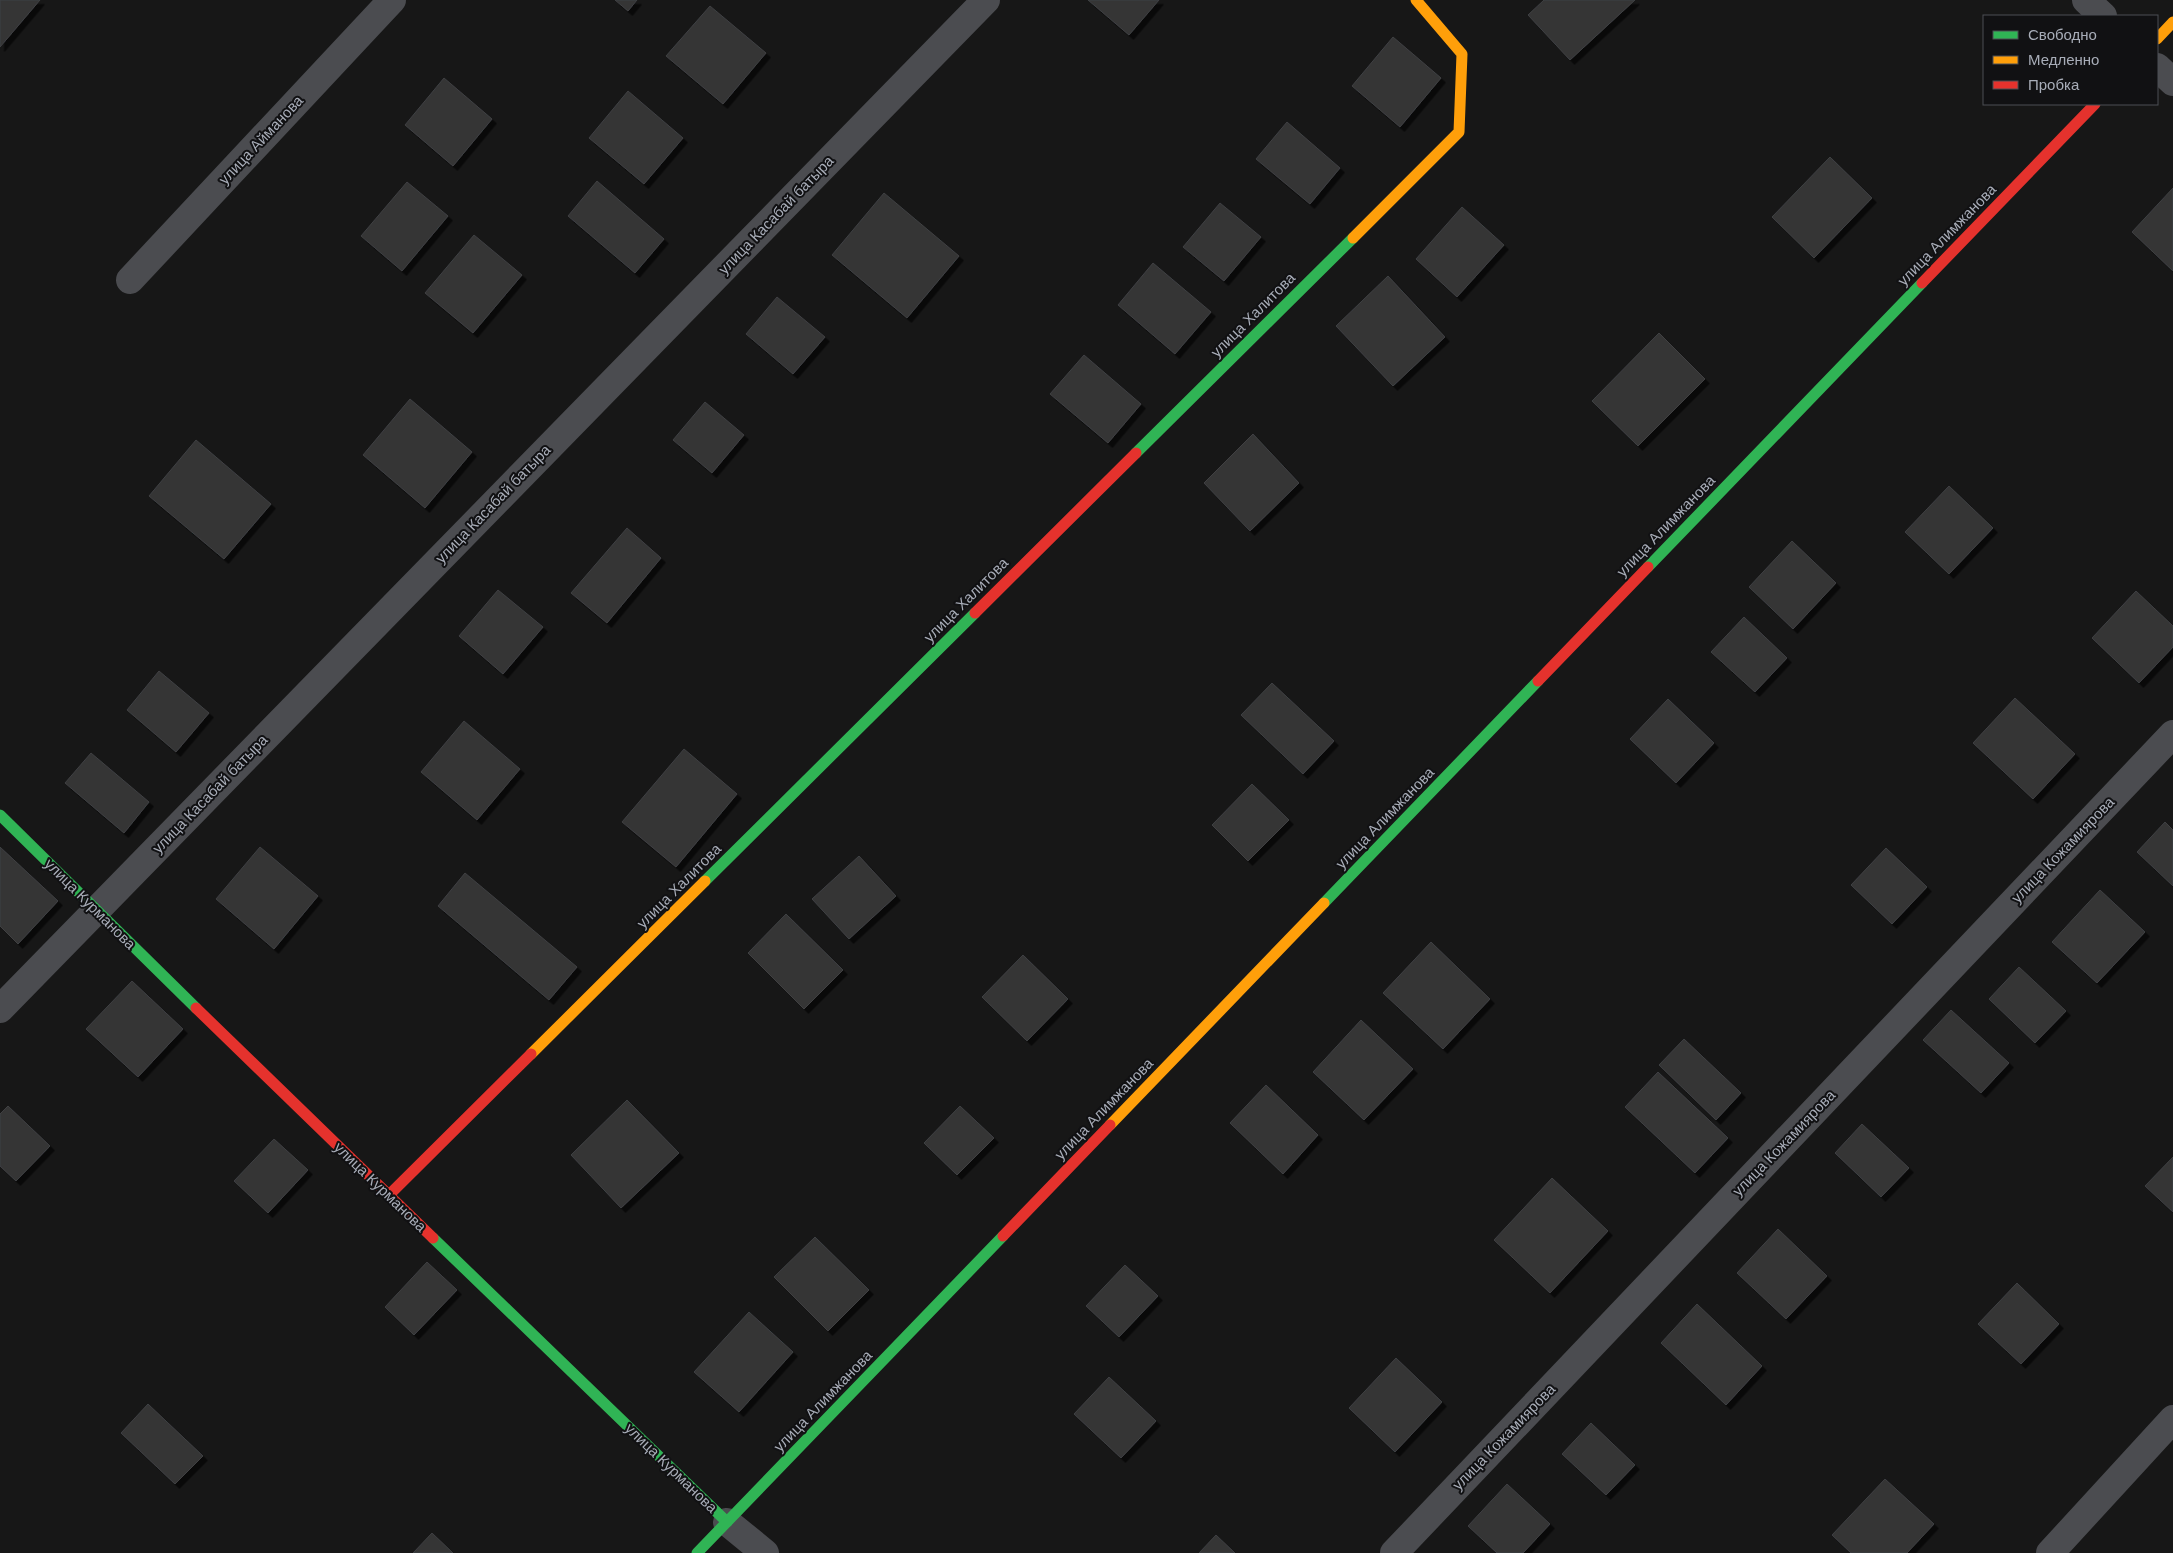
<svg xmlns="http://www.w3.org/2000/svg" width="2173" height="1553" viewBox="0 0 2173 1553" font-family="Helvetica,sans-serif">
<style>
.building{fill:#353536;stroke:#3f4043;filter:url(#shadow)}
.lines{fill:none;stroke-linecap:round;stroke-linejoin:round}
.street{stroke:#4b4c50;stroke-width:28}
.fast{stroke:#30b455;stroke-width:11}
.slow{stroke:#ff9f0a;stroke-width:11}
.jam{stroke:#e5322d;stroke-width:11}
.labels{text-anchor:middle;stroke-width:4;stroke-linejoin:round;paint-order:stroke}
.street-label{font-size:15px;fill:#a8adb8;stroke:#111113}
</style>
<defs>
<filter id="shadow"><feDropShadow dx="4.5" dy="4.5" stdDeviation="0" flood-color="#0009"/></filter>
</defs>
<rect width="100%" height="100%" fill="#171717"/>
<g class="building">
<path d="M 0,0 L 40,0 L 0,47 Z"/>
<path d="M 615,0 L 637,0 L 628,11 Z"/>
<path d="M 1088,0 L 1159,0 L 1129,35 Z"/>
<path d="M 1544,0 L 1635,0 L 1570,60 L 1528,15 Z"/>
<path d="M 710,6 L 766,53 L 723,104 L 666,56 Z"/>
<path d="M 1393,37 L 1441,78 L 1400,127 L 1352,86 Z"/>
<path d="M 444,78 L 492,119 L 453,166 L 405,125 Z"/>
<path d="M 628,91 L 683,138 L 644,184 L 589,138 Z"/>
<path d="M 1287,122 L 1340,168 L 1310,204 L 1256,159 Z"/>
<path d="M 1830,157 L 1872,198 L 1814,258 L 1772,217 Z"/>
<path d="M 597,181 L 664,239 L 635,273 L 568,216 Z"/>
<path d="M 407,182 L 448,216 L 402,271 L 361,236 Z"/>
<path d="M 2173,188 L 2173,271 L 2132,232 Z"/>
<path d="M 884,193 L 959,256 L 907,318 L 832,255 Z"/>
<path d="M 1220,203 L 1261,237 L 1224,281 L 1183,247 Z"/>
<path d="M 1462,207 L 1504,245 L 1457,297 L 1416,259 Z"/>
<path d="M 474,235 L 522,275 L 473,333 L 425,293 Z"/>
<path d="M 1153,263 L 1211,312 L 1175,354 L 1118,305 Z"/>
<path d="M 1388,276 L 1445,337 L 1393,386 L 1336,326 Z"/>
<path d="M 777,297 L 825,337 L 793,374 L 746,334 Z"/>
<path d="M 1659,333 L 1705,379 L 1638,446 L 1592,401 Z"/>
<path d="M 1084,355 L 1141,404 L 1108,443 L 1050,394 Z"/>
<path d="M 410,399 L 472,452 L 425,508 L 363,455 Z"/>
<path d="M 705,402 L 744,435 L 712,473 L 673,440 Z"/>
<path d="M 1253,434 L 1299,483 L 1250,531 L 1204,483 Z"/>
<path d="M 196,440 L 271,504 L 224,559 L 149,496 Z"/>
<path d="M 1949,486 L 1993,528 L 1949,574 L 1905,532 Z"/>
<path d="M 627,528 L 661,558 L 607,623 L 571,593 Z"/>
<path d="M 1792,541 L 1836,583 L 1793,629 L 1749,587 Z"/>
<path d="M 498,590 L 543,627 L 503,674 L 459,636 Z"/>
<path d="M 2136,591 L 2173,626 L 2173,647 L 2139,683 L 2092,638 Z"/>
<path d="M 1744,617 L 1787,658 L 1755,692 L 1711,652 Z"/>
<path d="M 159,671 L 209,713 L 176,752 L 127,710 Z"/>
<path d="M 1272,683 L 1334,741 L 1303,774 L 1241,715 Z"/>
<path d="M 2015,698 L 2075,754 L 2033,799 L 1973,743 Z"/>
<path d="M 1668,699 L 1714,743 L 1676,783 L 1630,739 Z"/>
<path d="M 464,721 L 520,769 L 477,820 L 421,772 Z"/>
<path d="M 684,749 L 737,794 L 676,867 L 622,822 Z"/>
<path d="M 91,753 L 149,802 L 124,833 L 65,783 Z"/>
<path d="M 1252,784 L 1289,820 L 1248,861 L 1212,825 Z"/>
<path d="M 2165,822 L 2173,830 L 2173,886 L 2137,852 Z"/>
<path d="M 0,847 L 58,901 L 18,944 L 0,926 Z"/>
<path d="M 260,847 L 318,896 L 274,949 L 216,899 Z"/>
<path d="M 1886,848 L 1927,887 L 1892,924 L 1851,885 Z"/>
<path d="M 859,856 L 896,896 L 849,939 L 812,899 Z"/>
<path d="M 465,873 L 577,967 L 549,1000 L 438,906 Z"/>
<path d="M 2100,890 L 2145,932 L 2097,983 L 2052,942 Z"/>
<path d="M 786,914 L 843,970 L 804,1009 L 748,953 Z"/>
<path d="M 1431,942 L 1490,999 L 1443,1049 L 1383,993 Z"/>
<path d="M 1023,955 L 1068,999 L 1027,1041 L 982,997 Z"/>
<path d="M 2019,967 L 2066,1011 L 2035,1043 L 1989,999 Z"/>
<path d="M 132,981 L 183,1029 L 138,1077 L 86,1029 Z"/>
<path d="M 1951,1010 L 2009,1063 L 1981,1093 L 1923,1040 Z"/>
<path d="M 1361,1020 L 1413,1069 L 1364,1120 L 1313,1072 Z"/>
<path d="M 1684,1039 L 1741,1093 L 1716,1120 L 1659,1065 Z"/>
<path d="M 1658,1072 L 1728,1138 L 1695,1173 L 1625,1107 Z"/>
<path d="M 1266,1085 L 1318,1135 L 1283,1174 L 1230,1123 Z"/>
<path d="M 627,1100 L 679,1153 L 621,1208 L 571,1155 Z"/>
<path d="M 8,1106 L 50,1146 L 16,1181 L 0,1166 L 0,1114 Z"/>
<path d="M 960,1106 L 994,1138 L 957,1175 L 924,1143 Z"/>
<path d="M 1862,1124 L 1909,1168 L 1881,1197 L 1835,1153 Z"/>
<path d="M 274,1139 L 308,1170 L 268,1213 L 234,1181 Z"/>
<path d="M 2173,1157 L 2173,1212 L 2145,1186 Z"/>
<path d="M 1552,1178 L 1608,1231 L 1550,1293 L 1494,1240 Z"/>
<path d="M 1778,1229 L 1827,1276 L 1786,1319 L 1737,1273 Z"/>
<path d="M 815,1237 L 869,1290 L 828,1331 L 774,1277 Z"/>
<path d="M 427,1262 L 457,1290 L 414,1335 L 385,1307 Z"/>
<path d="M 1125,1265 L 1158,1296 L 1119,1337 L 1086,1306 Z"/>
<path d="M 2017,1283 L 2059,1324 L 2021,1364 L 1978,1324 Z"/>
<path d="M 1697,1304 L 1762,1366 L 1726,1405 L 1661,1343 Z"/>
<path d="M 749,1312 L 793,1352 L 739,1412 L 694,1372 Z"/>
<path d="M 1396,1358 L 1442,1402 L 1395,1452 L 1349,1408 Z"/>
<path d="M 1109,1377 L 1156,1421 L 1121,1458 L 1074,1414 Z"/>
<path d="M 148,1404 L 203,1456 L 175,1484 L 121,1433 Z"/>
<path d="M 1591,1423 L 1635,1465 L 1606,1495 L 1562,1454 Z"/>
<path d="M 1885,1479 L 1934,1524 L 1907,1553 L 1851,1553 L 1832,1535 Z"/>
<path d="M 1507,1484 L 1550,1524 L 1523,1553 L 1497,1553 L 1468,1526 Z"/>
<path d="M 432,1533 L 453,1553 L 413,1553 Z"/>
<path d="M 1216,1535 L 1235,1553 L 1199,1553 Z"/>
</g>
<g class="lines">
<g class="street">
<path d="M 2086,0 L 2103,16"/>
<path d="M 2157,67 L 2173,82"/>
<path d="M 130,280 L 392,0"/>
<path d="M 0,1009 L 986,0"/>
<path d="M 727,1522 L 765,1553"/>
<path d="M 1394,1553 L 2173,734"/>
<path d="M 2050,1553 L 2173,1419"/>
</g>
<g class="fast">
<path d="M 1136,453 L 1353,238"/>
<path d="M 1648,567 L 1922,283"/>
<path d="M 0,815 L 196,1008"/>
<path d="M 705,881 L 975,613"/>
<path d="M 1324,903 L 1538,681"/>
<path d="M 433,1238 L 727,1522"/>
<path d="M 697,1553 L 1003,1236"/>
</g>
<g class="slow">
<path d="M 2157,39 L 2173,22"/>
<path d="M 1353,238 L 1459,132 L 1462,54 L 1416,0"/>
<path d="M 531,1054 L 705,881"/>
<path d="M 1110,1125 L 1324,903"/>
</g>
<g class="jam">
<path d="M 1922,283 L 2095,104"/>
<path d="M 975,613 L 1136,453"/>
<path d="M 1538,681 L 1648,567"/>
<path d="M 196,1008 L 433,1238"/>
<path d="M 389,1195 L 531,1054"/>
<path d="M 1003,1236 L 1110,1125"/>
</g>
</g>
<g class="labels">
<g class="street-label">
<text transform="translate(261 140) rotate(-47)" y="5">улица Айманова</text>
<text transform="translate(776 215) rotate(-46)" y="5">улица Касабай батыра</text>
<text transform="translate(1947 235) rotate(-46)" y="5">улица Алимжанова</text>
<text transform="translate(1253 315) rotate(-45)" y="5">улица Халитова</text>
<text transform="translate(493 504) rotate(-46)" y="5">улица Касабай батыра</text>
<text transform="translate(1666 526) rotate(-46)" y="5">улица Алимжанова</text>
<text transform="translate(966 600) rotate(-45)" y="5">улица Халитова</text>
<text transform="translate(210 794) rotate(-46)" y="5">улица Касабай батыра</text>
<text transform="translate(1385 818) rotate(-46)" y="5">улица Алимжанова</text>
<text transform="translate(2063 850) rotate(-46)" y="5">улица Кожамиярова</text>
<text transform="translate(679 886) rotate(-45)" y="5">улица Халитова</text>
<text transform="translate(90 904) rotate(45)" y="5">улица Курманова</text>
<text transform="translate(1104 1109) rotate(-46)" y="5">улица Алимжанова</text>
<text transform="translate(1784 1143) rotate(-46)" y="5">улица Кожамиярова</text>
<text transform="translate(380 1187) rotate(44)" y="5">улица Курманова</text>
<text transform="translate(823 1401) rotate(-46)" y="5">улица Алимжанова</text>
<text transform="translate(1504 1437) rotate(-46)" y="5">улица Кожамиярова</text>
<text transform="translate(671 1468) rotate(44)" y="5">улица Курманова</text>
</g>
</g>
<rect x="1983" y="15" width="175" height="90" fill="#111113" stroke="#4d4f55"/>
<rect x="1993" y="31" width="25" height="8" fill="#30b455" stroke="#4d4f55"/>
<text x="2028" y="40" font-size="15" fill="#a8adb8">Свободно</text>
<rect x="1993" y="56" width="25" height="8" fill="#ff9f0a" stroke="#4d4f55"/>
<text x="2028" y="65" font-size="15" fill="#a8adb8">Медленно</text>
<rect x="1993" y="81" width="25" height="8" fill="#e5322d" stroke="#4d4f55"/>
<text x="2028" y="90" font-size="15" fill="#a8adb8">Пробка</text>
</svg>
